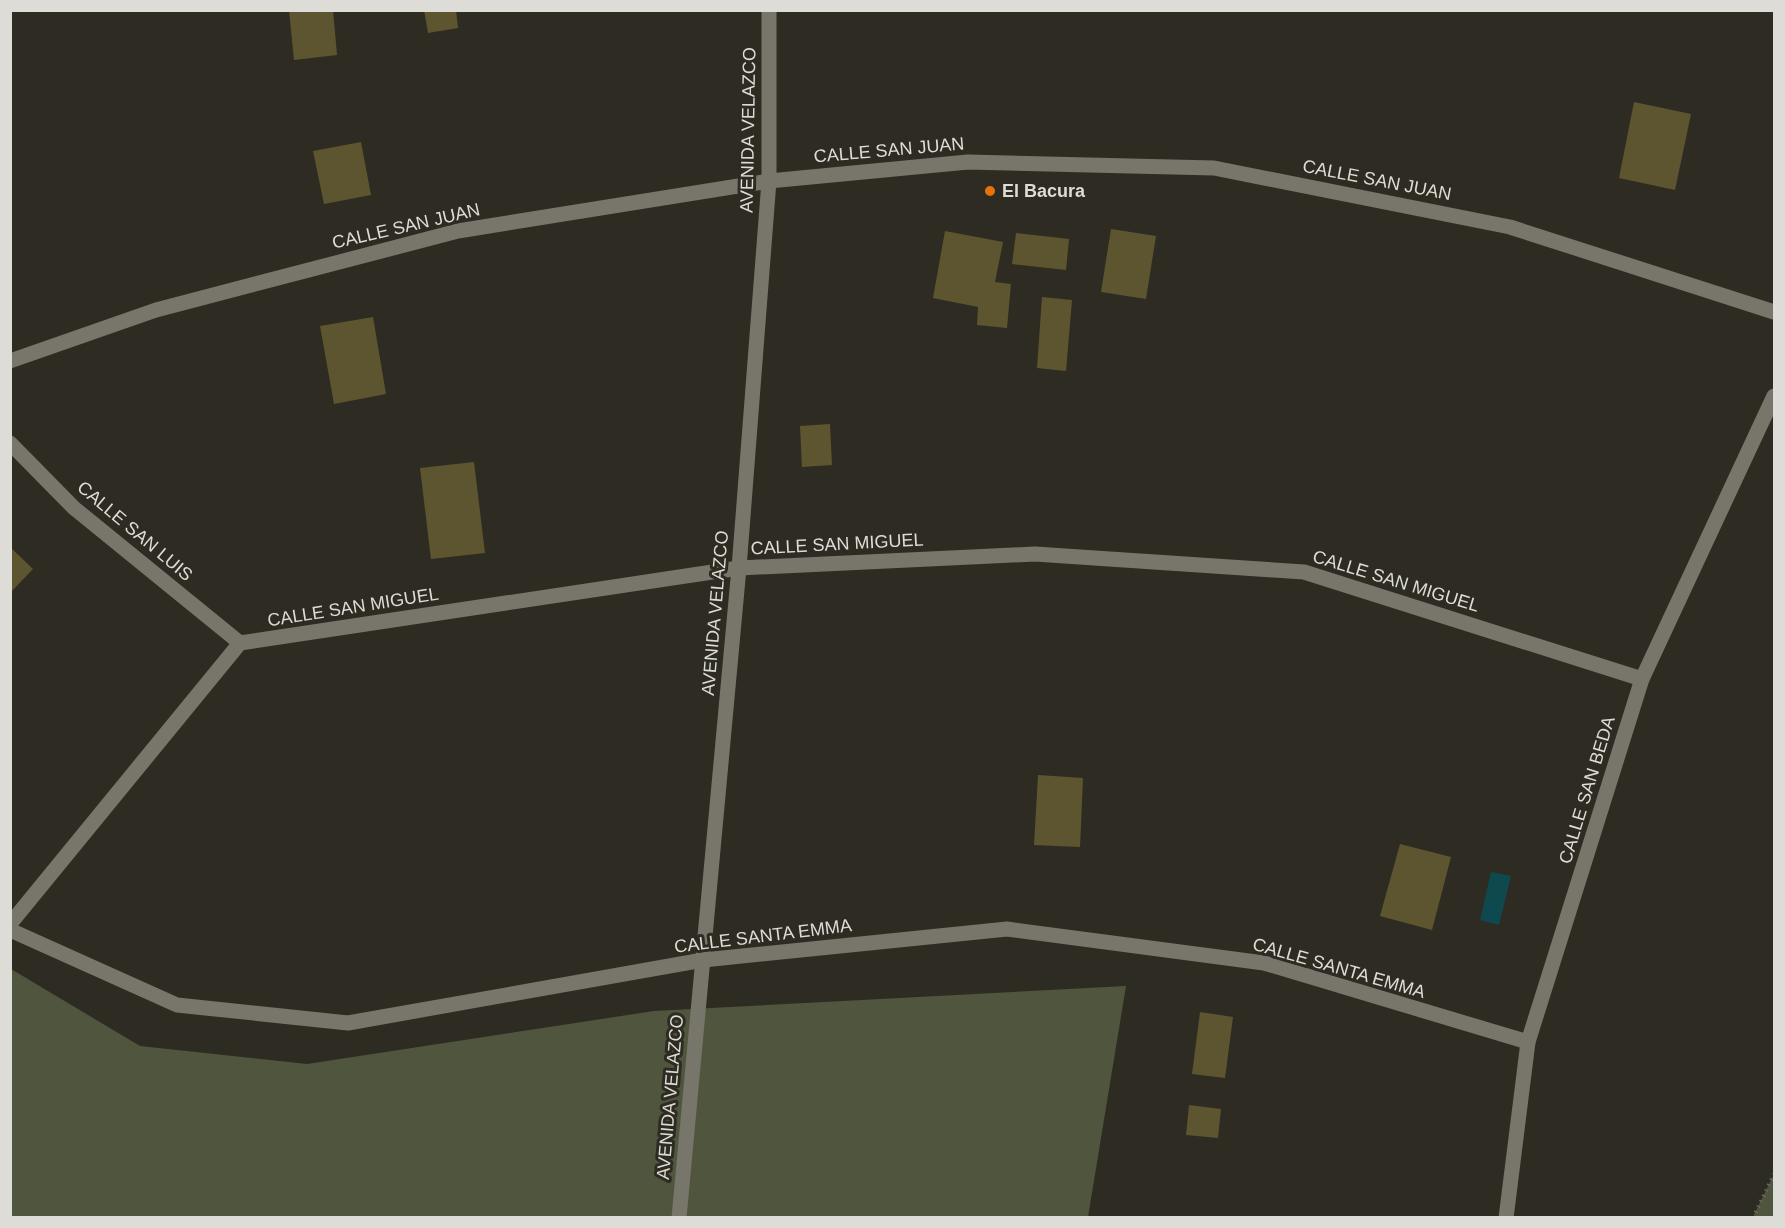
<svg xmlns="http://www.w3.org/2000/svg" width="1785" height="1228" viewBox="0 0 1785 1228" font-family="Arial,sans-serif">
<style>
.green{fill:#50553e}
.water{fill:#0f4950}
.building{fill:#5d552f}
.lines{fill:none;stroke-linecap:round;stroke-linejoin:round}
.path{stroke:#6a6860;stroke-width:4;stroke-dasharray:1.5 4.5;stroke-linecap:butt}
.minor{stroke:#78766b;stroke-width:15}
.food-dot{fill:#e8710a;stroke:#2e2c22;stroke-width:2}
.labels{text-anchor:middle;stroke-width:6;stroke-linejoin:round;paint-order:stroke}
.street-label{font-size:18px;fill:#dddcd6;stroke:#2e2c22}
.poi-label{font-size:18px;font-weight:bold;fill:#dddcd6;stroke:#2e2c22;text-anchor:start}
</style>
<rect width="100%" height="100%" fill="#2e2c22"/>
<g class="green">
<path d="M 11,969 L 140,1046 L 307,1064 L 654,1011 L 1126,986 L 1088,1217 L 11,1218 Z"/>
<path d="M 1774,1174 L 1774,1217 L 1753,1217 Z"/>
</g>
<path class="water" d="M 1491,872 L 1511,876 L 1499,925 L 1480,920 Z"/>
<g class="building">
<path d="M 289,10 L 333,10 L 337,55 L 294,60 Z"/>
<path d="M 424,10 L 456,10 L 458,28 L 428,33 Z"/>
<path d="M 1634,102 L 1691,114 L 1675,190 L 1619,178 Z"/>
<path d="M 361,142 L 371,195 L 324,204 L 313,151 Z"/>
<path d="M 1111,229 L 1156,236 L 1146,299 L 1101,292 Z"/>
<path d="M 945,231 L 1003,242 L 995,282 L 1011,284 L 1007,328 L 977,325 L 978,307 L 933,298 Z"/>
<path d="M 1016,233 L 1069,239 L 1066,270 L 1012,264 Z"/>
<path d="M 1042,297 L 1072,300 L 1066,371 L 1037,368 Z"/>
<path d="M 373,317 L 386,394 L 334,404 L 320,326 Z"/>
<path d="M 830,424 L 832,465 L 802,467 L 800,426 Z"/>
<path d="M 474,462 L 485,553 L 431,559 L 420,468 Z"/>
<path d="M 10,547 L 33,569 L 10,593 Z"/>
<path d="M 1038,775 L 1083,778 L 1080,847 L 1034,845 Z"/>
<path d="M 1400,844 L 1451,857 L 1432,930 L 1380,916 Z"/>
<path d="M 1200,1012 L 1233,1017 L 1225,1078 L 1192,1074 Z"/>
<path d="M 1189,1105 L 1221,1109 L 1218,1138 L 1186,1135 Z"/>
</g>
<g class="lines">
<path class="path" d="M 1753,1218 L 1774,1174"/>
<g class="minor">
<path d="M 10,361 L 156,310 L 458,231 L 769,181 L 968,162 L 1214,168 L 1510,227 L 1774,312"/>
<path d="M 10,443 L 74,508 L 240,643"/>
<path d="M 10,924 L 240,643 L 739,568 L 1035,554 L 1304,572 L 1642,679"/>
<path d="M 10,930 L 177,1005 L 348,1023 L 703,960 L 1007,929 L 1264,963 L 1528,1042"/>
<path d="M 679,1218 L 739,568 L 769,181 L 769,10"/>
<path d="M 1506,1218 L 1528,1042 L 1642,679 L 1774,396"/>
</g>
</g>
<circle class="food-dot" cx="990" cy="191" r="6"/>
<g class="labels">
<g class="street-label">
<text transform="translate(748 130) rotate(-89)" y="6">AVENIDA VELAZCO</text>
<text transform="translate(889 150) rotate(-5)" y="6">CALLE SAN JUAN</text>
<text transform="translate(1377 180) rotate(11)" y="6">CALLE SAN JUAN</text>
<text transform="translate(406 226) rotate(-13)" y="6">CALLE SAN JUAN</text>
<text transform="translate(135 531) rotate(40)" y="6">CALLE SAN LUIS</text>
<text transform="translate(837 544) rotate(-3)" y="6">CALLE SAN MIGUEL</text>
<text transform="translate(1396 581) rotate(17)" y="6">CALLE SAN MIGUEL</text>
<text transform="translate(353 607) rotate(-9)" y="6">CALLE SAN MIGUEL</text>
<text transform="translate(715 613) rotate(-85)" y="6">AVENIDA VELAZCO</text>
<text transform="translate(1587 790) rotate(-73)" y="6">CALLE SAN BEDA</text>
<text transform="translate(763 936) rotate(-7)" y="6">CALLE SANTA EMMA</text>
<text transform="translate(1339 968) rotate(16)" y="6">CALLE SANTA EMMA</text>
<text transform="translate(670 1097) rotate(-85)" y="6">AVENIDA VELAZCO</text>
</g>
<g class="poi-label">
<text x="1002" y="197">El Bacura</text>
</g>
</g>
<rect width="1785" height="1228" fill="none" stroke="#dddcd6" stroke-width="24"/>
</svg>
